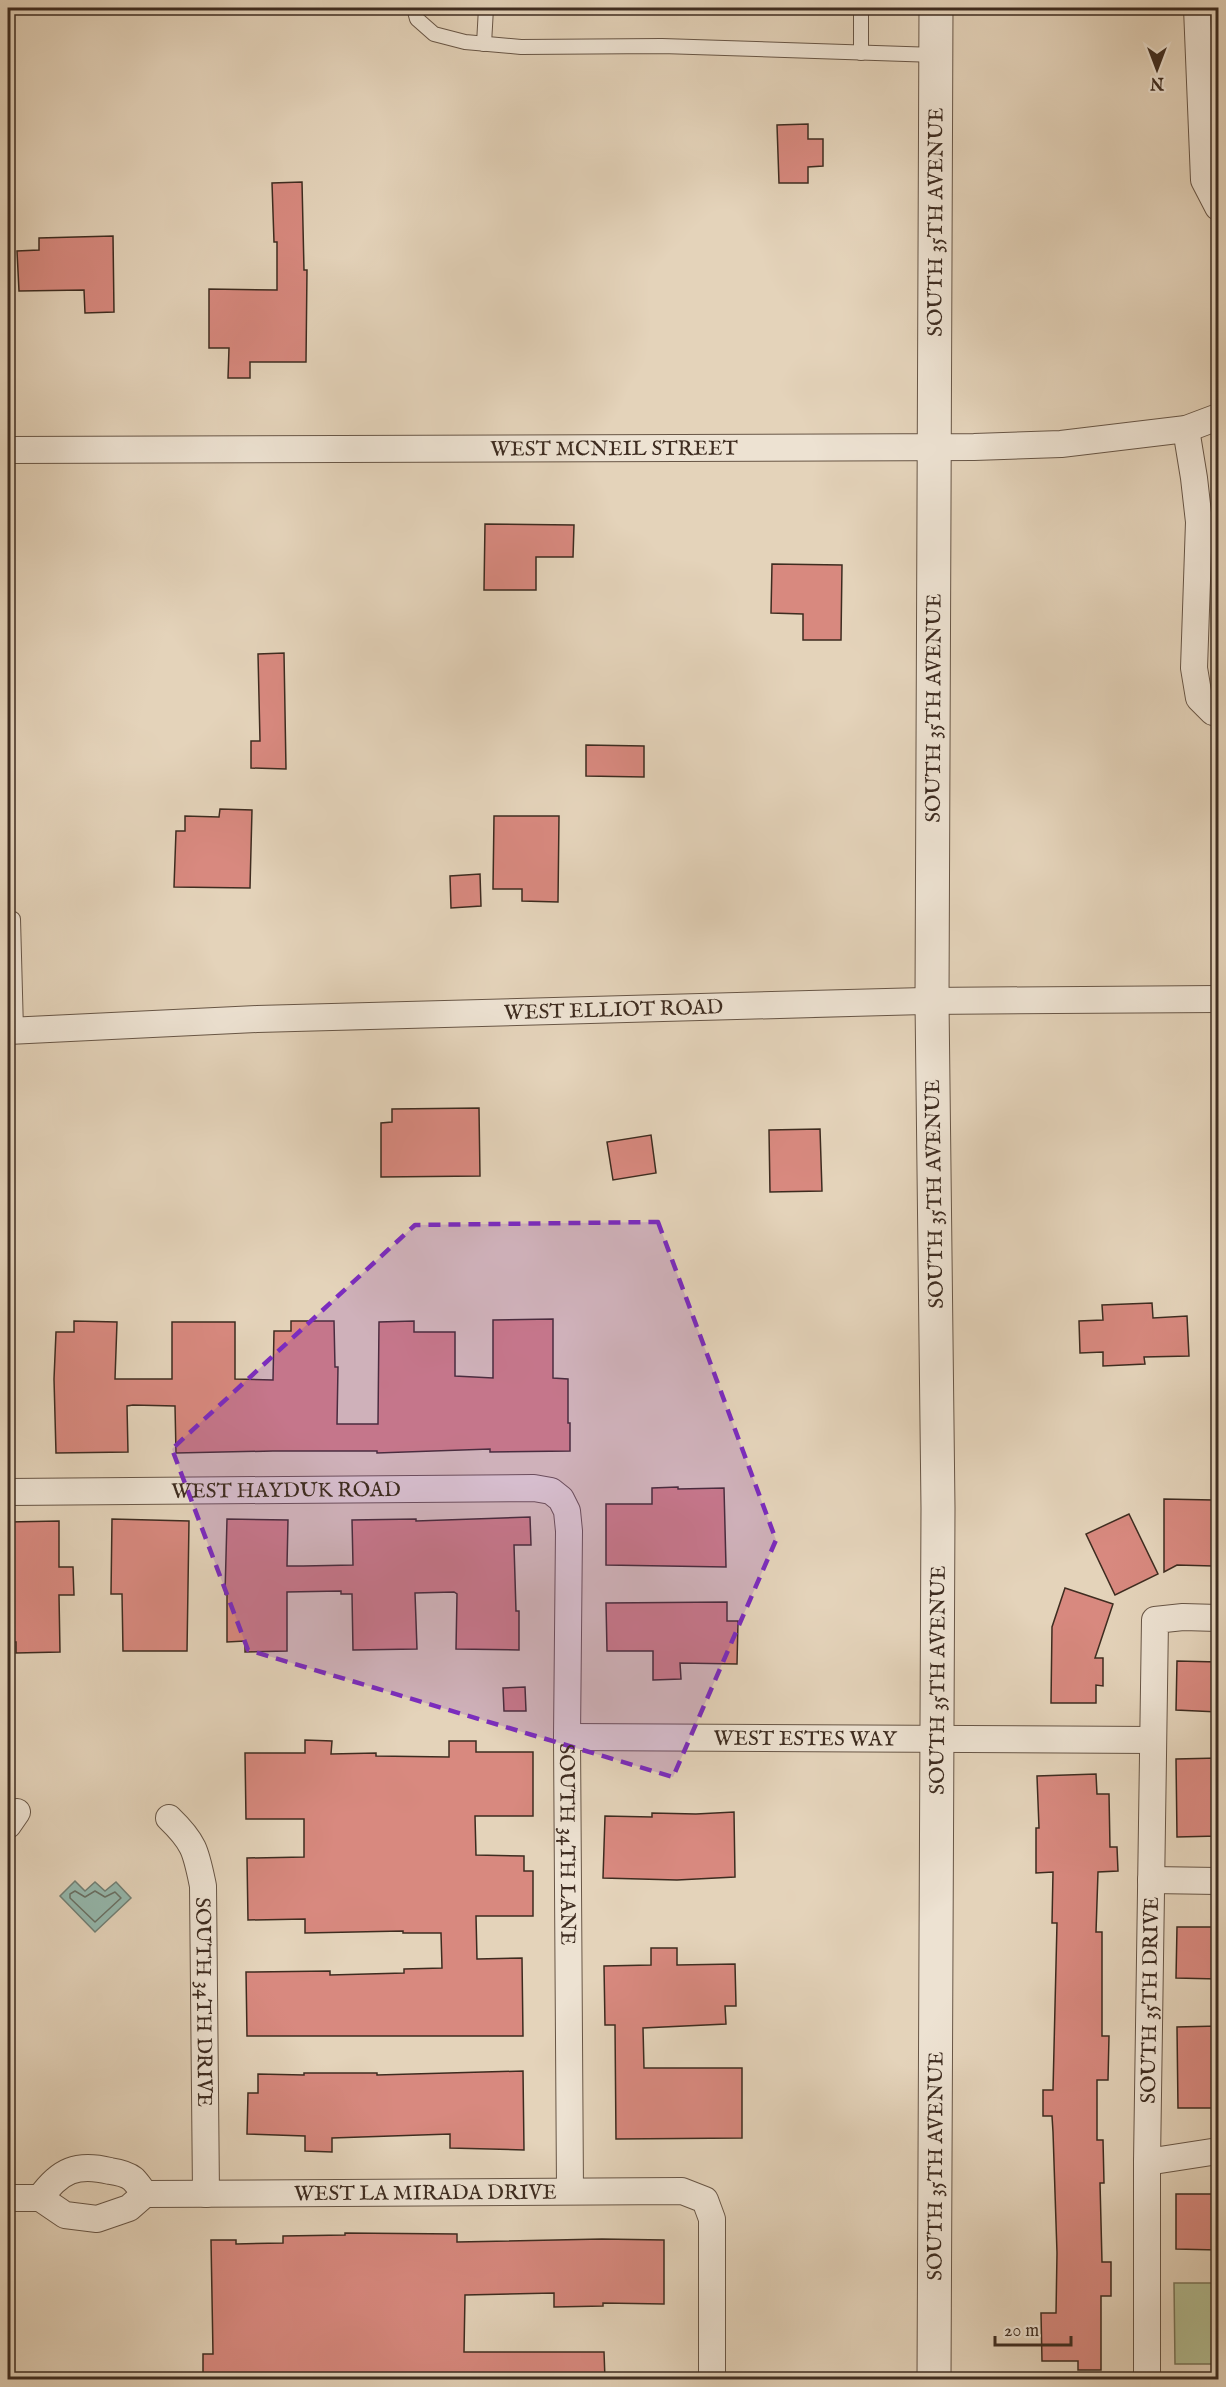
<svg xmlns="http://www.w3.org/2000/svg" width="1226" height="2387" viewBox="0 0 1226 2387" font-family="'IM FELL English',serif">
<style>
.green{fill:#b2bc91;stroke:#787458;stroke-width:1.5}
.water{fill:#95b8ad;stroke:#728075;stroke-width:1.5}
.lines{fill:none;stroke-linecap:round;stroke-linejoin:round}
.shore{stroke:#6a7266;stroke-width:1.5}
.building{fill:#d8897f;stroke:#3e2c20;stroke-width:1.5}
.service-casing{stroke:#685646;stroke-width:16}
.minor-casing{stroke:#685646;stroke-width:28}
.tertiary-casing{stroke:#685646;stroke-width:35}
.service{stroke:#ede2d2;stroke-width:14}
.minor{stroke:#ede2d2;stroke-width:26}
.tertiary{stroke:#ede2d2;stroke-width:33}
.marked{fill:#7b2cbf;fill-opacity:0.2;stroke:#7b2cbf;stroke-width:4.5;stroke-dasharray:12 8;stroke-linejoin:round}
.labels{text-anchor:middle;stroke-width:4.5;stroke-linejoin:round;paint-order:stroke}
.street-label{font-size:21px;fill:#3e2c20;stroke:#ede2d2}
</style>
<rect width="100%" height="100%" fill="#e4d3ba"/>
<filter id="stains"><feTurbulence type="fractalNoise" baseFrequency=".00333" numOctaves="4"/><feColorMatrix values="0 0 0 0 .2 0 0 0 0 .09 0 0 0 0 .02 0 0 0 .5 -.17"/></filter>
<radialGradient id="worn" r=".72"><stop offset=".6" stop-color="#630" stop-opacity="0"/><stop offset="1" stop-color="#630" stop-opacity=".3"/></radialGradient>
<path class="green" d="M 1174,2283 L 1218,2283 L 1218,2364 L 1175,2364 Z"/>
<path class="water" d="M 75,1881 L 85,1891 L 95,1882 L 105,1891 L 116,1882 L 131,1898 L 95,1932 L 60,1896 Z"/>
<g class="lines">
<path class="shore" d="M 75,1891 L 85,1897 L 95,1891 L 105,1897 L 115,1892 L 121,1898 L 95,1922 L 70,1898 L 70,1894 Z"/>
</g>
<g class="building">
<path d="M 808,124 L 808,139 L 823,139 L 823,166 L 808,167 L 808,183 L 779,183 L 777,125 Z"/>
<path d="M 302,182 L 304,270 L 307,270 L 306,362 L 250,362 L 250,378 L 228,378 L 229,348 L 209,348 L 209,289 L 277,290 L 277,242 L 274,242 L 272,183 Z"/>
<path d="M 113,236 L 114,312 L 85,313 L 84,290 L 19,291 L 17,251 L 39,250 L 39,238 Z"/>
<path d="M 485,524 L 574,525 L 573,557 L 536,557 L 536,590 L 484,590 Z"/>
<path d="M 772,564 L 842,565 L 841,640 L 803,640 L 803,614 L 771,613 Z"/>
<path d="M 284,653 L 286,769 L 251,768 L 251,741 L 260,741 L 258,654 Z"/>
<path d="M 586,745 L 644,746 L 644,777 L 586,776 Z"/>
<path d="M 220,809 L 252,810 L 250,888 L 174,887 L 176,831 L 185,831 L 185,816 L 219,817 Z"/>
<path d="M 494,816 L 559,816 L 558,902 L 522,901 L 522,889 L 493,889 Z"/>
<path d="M 480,874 L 481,906 L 451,908 L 450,876 Z"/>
<path d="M 479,1108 L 480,1176 L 381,1177 L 381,1123 L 392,1122 L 392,1109 Z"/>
<path d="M 820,1129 L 822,1191 L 770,1192 L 769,1130 Z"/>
<path d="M 651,1135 L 656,1173 L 613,1180 L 607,1142 Z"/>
<path d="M 1152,1303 L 1153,1318 L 1187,1316 L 1189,1356 L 1144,1357 L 1145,1364 L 1103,1366 L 1103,1352 L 1080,1353 L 1079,1321 L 1103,1320 L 1102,1305 Z"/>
<path d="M 553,1319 L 553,1378 L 568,1379 L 568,1423 L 570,1423 L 570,1451 L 490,1452 L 490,1449 L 377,1453 L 377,1451 L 273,1451 L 176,1453 L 175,1406 L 133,1405 L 127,1406 L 128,1452 L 56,1453 L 54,1379 L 56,1332 L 74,1332 L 74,1321 L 117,1322 L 115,1379 L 172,1379 L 172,1322 L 235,1322 L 235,1379 L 273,1380 L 274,1331 L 291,1331 L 291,1321 L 334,1321 L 335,1367 L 338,1367 L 337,1424 L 378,1424 L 379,1322 L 414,1321 L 414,1332 L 455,1332 L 455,1376 L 493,1378 L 493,1320 Z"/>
<path d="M 678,1487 L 678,1489 L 724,1488 L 726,1567 L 606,1565 L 606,1504 L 652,1504 L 652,1488 Z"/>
<path d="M 1164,1499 L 1213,1500 L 1213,1566 L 1177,1565 L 1164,1572 Z"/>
<path d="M 1129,1514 L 1158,1574 L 1115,1595 L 1086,1534 Z"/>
<path d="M 530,1517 L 531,1545 L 514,1545 L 516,1611 L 519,1611 L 519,1650 L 456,1649 L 457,1594 L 454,1592 L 415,1593 L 417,1649 L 353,1650 L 352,1594 L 341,1594 L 341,1591 L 287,1592 L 287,1651 L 245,1652 L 245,1641 L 227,1642 L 227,1594 L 225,1594 L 227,1519 L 288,1520 L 287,1566 L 303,1566 L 353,1565 L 352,1520 L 416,1519 L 416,1521 Z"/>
<path d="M 112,1519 L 189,1521 L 187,1651 L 123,1651 L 122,1594 L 111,1594 Z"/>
<path d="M 59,1521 L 59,1567 L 73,1567 L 74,1595 L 59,1595 L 60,1652 L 16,1653 L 16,1642 L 8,1642 L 8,1522 Z"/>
<path d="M 1065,1588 L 1113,1604 L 1095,1658 L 1103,1658 L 1103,1686 L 1096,1685 L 1096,1703 L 1051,1703 L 1052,1627 Z"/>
<path d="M 727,1602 L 727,1621 L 738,1621 L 737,1664 L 680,1663 L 681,1679 L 653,1680 L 653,1651 L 607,1651 L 606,1603 Z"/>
<path d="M 1177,1661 L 1218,1662 L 1218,1712 L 1176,1710 Z"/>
<path d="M 525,1687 L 526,1711 L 504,1711 L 503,1688 Z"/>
<path d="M 305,1740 L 332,1741 L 331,1754 L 376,1753 L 376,1756 L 449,1757 L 449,1741 L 476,1741 L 476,1752 L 533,1752 L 533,1816 L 475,1816 L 476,1855 L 524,1856 L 524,1871 L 533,1871 L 533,1916 L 476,1916 L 477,1959 L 522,1958 L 523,2036 L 247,2036 L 246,1972 L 330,1971 L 330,1975 L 404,1973 L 404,1969 L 442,1968 L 441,1933 L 403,1933 L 403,1931 L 305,1933 L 305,1919 L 248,1920 L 247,1858 L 304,1857 L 304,1819 L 246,1819 L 245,1753 L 305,1753 Z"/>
<path d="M 1218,1758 L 1218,1836 L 1177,1837 L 1176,1759 Z"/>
<path d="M 1096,1774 L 1097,1794 L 1109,1794 L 1110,1847 L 1117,1847 L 1118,1871 L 1098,1872 L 1096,1932 L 1102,1932 L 1102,2036 L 1109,2036 L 1108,2080 L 1097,2080 L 1097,2140 L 1103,2140 L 1104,2183 L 1100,2183 L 1102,2262 L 1111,2262 L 1111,2296 L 1101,2296 L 1101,2370 L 1078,2370 L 1078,2361 L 1042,2361 L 1041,2313 L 1056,2313 L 1057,2253 L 1053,2132 L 1052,2116 L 1043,2116 L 1043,2090 L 1053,2090 L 1057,1923 L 1052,1923 L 1053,1872 L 1036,1873 L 1036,1828 L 1039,1828 L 1037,1776 Z"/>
<path d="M 734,1812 L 735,1877 L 677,1880 L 603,1878 L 605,1816 L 652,1817 L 652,1813 L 696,1814 Z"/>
<path d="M 1177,1927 L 1218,1927 L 1218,1979 L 1176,1978 Z"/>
<path d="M 651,1948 L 677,1948 L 677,1965 L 735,1964 L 736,2006 L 725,2006 L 726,2024 L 643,2028 L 644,2068 L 742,2068 L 742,2138 L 616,2139 L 615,2025 L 605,2025 L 604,1966 L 651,1965 Z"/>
<path d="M 1218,2026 L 1218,2108 L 1178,2108 L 1177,2027 Z"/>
<path d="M 523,2071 L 524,2150 L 450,2148 L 450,2134 L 332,2138 L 332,2152 L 305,2151 L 305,2136 L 247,2134 L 248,2093 L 258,2093 L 258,2074 L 304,2075 L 304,2073 L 377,2073 L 377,2075 Z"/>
<path d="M 1176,2194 L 1218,2194 L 1218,2250 L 1176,2249 Z"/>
<path d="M 345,2233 L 457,2234 L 457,2242 L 602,2239 L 664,2240 L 664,2304 L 603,2303 L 603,2306 L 554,2307 L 554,2293 L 465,2295 L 464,2352 L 604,2352 L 605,2379 L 203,2379 L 203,2354 L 213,2354 L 211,2240 L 236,2240 L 236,2244 L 283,2243 L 283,2236 L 345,2235 Z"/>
</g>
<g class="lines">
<g class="service-casing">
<g id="service">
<path d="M 414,8 L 417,19 L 434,34 L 465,42 L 521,47 L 662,46 L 936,55"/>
<path d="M 861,8 L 861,53"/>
<path d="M 484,44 L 486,8"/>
<path d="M 8,919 L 13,919 L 16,1030"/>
</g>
</g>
<g class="minor-casing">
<g id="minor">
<path d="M 1197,8 L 1204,180 L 1218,207"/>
<path d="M 1186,429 L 1194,478 L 1199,522 L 1194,668 L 1199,698 L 1213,712 L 1218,713"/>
<path id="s1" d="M 8,450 L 974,447 L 1061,444 L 1186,429 L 1218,417"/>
<path id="s2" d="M 8,1031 L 257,1019 L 924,1001 L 1218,999"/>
<path id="s3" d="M 8,1492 L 534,1488 L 551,1491 L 561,1499 L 567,1511 L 569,1531 L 567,1737 L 570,2190"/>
<path id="s4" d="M 567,1737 L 1153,1740"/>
<path id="s5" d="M 169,1818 C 195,1843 196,1852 203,1886 L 206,2194"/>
<path d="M 8,1825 L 17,1812"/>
<path d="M 1151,1880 L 1218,1881"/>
<path d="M 1147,2162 L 1218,2151"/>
<path id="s6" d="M 8,2198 L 40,2198 L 65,2215 L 97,2219 L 129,2208 L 145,2194 L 682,2191 L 705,2200 L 712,2219 L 712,2380"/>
<path d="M 40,2198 C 60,2170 77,2163 110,2171 C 117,2172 127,2174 133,2179 C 137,2183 141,2189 145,2194"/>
<path id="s7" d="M 1147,2380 L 1147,2162 L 1155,1620 L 1183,1617 L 1218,1618"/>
</g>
</g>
<g class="tertiary-casing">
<g id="tertiary">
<path id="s8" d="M 934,2380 L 938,1508 L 932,1001 L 936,8"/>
</g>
</g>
<use href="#service" class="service"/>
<use href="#minor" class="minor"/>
<use href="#tertiary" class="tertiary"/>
</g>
<path class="marked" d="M 658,1222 L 776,1540 L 673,1777 L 248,1650 L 172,1449 L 415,1225 Z"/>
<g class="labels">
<g class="street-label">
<text dy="7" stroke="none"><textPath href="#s8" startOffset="2158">SOUTH 35TH AVENUE</textPath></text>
<text dy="7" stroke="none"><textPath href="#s1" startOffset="606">WEST MCNEIL STREET</textPath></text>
<text dy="7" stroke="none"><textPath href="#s8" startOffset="1672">SOUTH 35TH AVENUE</textPath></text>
<text dy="7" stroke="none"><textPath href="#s2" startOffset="606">WEST ELLIOT ROAD</textPath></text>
<text transform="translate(934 1194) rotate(-91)" y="7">SOUTH 35TH AVENUE</text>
<text dy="7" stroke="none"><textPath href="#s3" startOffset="278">WEST HAYDUK ROAD</textPath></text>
<text dy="7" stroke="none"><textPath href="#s8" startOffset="700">SOUTH 35TH AVENUE</textPath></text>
<text dy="7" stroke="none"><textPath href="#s4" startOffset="238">WEST ESTES WAY</textPath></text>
<text dy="7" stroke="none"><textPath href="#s3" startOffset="903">SOUTH 34TH LANE</textPath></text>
<text dy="7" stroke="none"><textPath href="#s7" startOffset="380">SOUTH 35TH DRIVE</textPath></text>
<text dy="7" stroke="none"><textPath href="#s5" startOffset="194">SOUTH 34TH DRIVE</textPath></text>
<text dy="7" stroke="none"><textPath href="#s8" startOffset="214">SOUTH 35TH AVENUE</textPath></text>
<text dy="7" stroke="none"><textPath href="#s6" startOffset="430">WEST LA MIRADA DRIVE</textPath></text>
</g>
</g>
<rect width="1226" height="2387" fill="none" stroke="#e4d3ba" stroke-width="30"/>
<rect x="9" y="9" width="1208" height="2369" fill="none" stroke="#3e2c20" stroke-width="3"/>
<rect x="15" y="15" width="1196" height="2357" fill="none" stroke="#3e2c20" stroke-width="1.5"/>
<g transform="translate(1157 69) rotate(180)" stroke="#ede2d2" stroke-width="4.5" paint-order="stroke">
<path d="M0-4.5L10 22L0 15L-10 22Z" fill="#3e2c20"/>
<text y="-9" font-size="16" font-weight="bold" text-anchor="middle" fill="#3e2c20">N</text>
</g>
<path d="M995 2336v9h76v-9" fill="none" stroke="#3e2c20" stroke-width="3"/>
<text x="1004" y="2336" font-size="18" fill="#3e2c20" stroke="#ede2d2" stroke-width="4.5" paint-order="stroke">20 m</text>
<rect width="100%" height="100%" filter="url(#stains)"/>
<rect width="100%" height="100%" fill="url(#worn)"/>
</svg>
